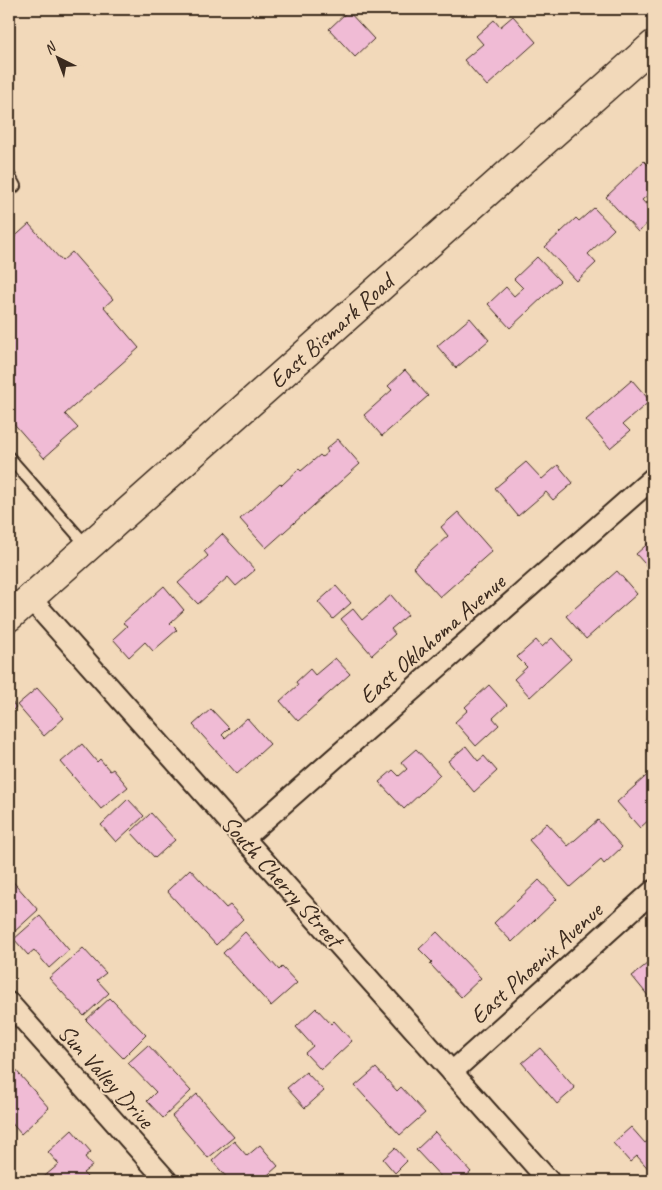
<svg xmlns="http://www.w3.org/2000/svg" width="662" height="1190" viewBox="0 0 662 1190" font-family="Caveat,sans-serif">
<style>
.building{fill:#f0bbd5;stroke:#3b2a1e}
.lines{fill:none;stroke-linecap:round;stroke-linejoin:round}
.lane-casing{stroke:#3b2a1e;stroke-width:14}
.street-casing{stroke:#3b2a1e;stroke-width:24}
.secondary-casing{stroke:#3b2a1e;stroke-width:31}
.lane{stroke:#f2d9ba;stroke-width:10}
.street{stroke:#f2d9ba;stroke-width:20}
.secondary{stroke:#f2d9ba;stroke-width:28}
.labels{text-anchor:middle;stroke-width:4;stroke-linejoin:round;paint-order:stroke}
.street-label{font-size:24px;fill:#3b2a1e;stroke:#f2d9ba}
</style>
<rect width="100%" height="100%" fill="#f2d9ba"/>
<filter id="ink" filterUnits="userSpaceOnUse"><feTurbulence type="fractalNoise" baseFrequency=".02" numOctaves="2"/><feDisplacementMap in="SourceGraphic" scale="10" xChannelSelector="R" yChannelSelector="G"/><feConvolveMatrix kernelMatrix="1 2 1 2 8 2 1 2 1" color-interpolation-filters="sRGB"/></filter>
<g filter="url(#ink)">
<g class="building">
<path d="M 348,11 L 374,39 L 355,57 L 329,29 Z"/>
<path d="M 513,16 L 536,42 L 487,86 L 464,60 L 483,44 L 476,36 L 494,20 L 500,27 Z"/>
<path d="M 644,161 L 653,170 L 653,190 L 642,200 L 653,212 L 653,218 L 638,232 L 606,197 Z"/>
<path d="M 594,208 L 614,229 L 588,254 L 596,263 L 577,281 L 545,247 L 576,218 L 579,221 Z"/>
<path d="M 29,224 L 62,261 L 72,252 L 113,299 L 104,307 L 139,348 L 65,414 L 78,428 L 44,458 L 9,418 L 9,242 Z"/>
<path d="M 537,257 L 560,281 L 510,328 L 488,304 L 506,287 L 514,296 L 523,288 L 514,279 Z"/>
<path d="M 470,318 L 489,340 L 456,368 L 437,346 Z"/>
<path d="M 405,370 L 428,396 L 382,436 L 364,415 L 392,390 L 388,386 Z"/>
<path d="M 632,380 L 650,401 L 623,424 L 630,431 L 610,448 L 586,420 Z"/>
<path d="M 338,439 L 360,464 L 266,548 L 240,519 L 280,483 L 282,485 L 299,469 L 301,471 L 320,455 L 322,457 L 328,452 L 326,449 Z"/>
<path d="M 526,462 L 542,479 L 558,465 L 573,483 L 553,500 L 546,492 L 518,516 L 495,488 Z"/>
<path d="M 458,512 L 492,551 L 440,597 L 413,567 L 448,536 L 441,527 Z"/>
<path d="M 222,534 L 255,570 L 236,586 L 228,577 L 198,604 L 178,583 L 208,556 L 204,551 Z"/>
<path d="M 653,539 L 653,573 L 636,554 Z"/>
<path d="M 617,571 L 637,594 L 586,639 L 566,616 Z"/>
<path d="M 164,586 L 184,610 L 170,623 L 177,630 L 153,651 L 145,642 L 129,657 L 113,639 L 127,626 L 123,623 Z"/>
<path d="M 336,586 L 351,603 L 333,619 L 318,602 Z"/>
<path d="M 391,595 L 408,615 L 391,629 L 395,634 L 372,655 L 341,619 L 353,609 L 362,620 Z"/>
<path d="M 552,638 L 571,659 L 530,697 L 514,679 L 527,667 L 517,657 L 536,640 L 542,647 Z"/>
<path d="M 335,658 L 350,674 L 298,721 L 280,701 L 298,685 L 296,682 L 310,669 L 315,675 Z"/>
<path d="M 489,685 L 507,705 L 493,718 L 499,725 L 476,746 L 455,722 L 468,710 L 465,707 Z"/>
<path d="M 37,688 L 64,718 L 44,736 L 17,705 Z"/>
<path d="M 9,699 L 16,707 L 9,714 Z"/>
<path d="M 211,709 L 229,728 L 222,735 L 225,738 L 247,718 L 270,744 L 237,774 L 193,725 Z"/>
<path d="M 82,744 L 97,762 L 100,759 L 110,771 L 113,769 L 128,787 L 101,809 L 61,762 Z"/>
<path d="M 466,746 L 478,761 L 484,756 L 497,771 L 474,792 L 448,761 Z"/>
<path d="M 416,749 L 440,775 L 404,809 L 379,782 L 393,770 L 399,776 L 407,769 L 401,762 Z"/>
<path d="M 653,770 L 653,816 L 640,828 L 617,802 Z"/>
<path d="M 128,799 L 144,816 L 116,842 L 101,825 Z"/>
<path d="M 151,813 L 175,840 L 155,858 L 131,832 Z"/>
<path d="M 598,820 L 622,847 L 604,864 L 601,860 L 570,887 L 529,840 L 547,823 L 568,846 Z"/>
<path d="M 190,869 L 226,908 L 230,905 L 243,919 L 216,945 L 167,891 Z"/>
<path d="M 9,877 L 38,910 L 14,932 L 9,927 Z"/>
<path d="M 539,880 L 557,899 L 512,942 L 494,923 Z"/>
<path d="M 40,916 L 69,950 L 49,968 L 34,950 L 28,955 L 14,939 Z"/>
<path d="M 245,932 L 279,970 L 282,967 L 297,983 L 271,1006 L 223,953 Z"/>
<path d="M 437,932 L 481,978 L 461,997 L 430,964 L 432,962 L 419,949 Z"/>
<path d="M 83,948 L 106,973 L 97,980 L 109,993 L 84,1016 L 49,978 Z"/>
<path d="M 653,959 L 653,993 L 649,997 L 632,976 Z"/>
<path d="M 110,998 L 146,1035 L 123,1058 L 86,1020 Z"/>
<path d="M 316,1008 L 331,1024 L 334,1021 L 352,1041 L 321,1070 L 305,1053 L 313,1046 L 296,1027 Z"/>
<path d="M 148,1045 L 191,1091 L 163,1118 L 147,1101 L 156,1092 L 128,1063 Z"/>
<path d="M 540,1048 L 575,1088 L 557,1104 L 522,1063 Z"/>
<path d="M 13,1067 L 49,1108 L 21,1134 L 9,1120 L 9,1071 Z"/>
<path d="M 376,1068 L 397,1091 L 401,1087 L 425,1113 L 400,1135 L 355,1086 Z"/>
<path d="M 306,1072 L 324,1091 L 305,1108 L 287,1088 Z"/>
<path d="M 197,1094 L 234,1137 L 208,1158 L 172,1116 Z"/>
<path d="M 631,1127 L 645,1143 L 653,1137 L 653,1174 L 637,1156 L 630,1162 L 613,1143 Z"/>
<path d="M 72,1130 L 91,1152 L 85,1157 L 92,1166 L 83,1173 L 91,1181 L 39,1181 L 59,1164 L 48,1152 Z"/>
<path d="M 435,1132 L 471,1172 L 461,1181 L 445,1181 L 416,1150 Z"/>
<path d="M 234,1141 L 247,1156 L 260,1145 L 278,1166 L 261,1181 L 230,1181 L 212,1161 Z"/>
<path d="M 395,1148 L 407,1161 L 395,1173 L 383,1159 Z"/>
</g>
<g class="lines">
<g class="lane-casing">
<g id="lane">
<path d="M 9,175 L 15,186 L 9,192"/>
<path d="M 9,457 L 87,546"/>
</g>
</g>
<g class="street-casing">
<g id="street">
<path d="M 30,598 L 549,1181"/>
<path d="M 244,838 L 653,478"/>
<path d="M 9,1003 L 167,1181"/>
<path d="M 452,1072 L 653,891"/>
</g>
</g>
<g class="secondary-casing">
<path id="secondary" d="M 9,617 L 653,45"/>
</g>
<use href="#lane" class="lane"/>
<use href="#street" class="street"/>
<use href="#secondary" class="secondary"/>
</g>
</g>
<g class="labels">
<g class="street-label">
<text transform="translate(331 331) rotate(-42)" y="8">East Bismark Road</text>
<text transform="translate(432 639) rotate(-41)" y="8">East Oklahoma Avenue</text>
<text transform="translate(282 881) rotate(48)" y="8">South Cherry Street</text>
<text transform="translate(536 963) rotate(-42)" y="8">East Phoenix Avenue</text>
<text transform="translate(106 1076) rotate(48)" y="8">Sun Valley Drive</text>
</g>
</g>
<rect width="662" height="1190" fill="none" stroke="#f2d9ba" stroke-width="30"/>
<rect x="15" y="15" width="632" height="1160" fill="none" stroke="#3b2a1e" stroke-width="2" filter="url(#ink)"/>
<g transform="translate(58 58) rotate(318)" stroke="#f2d9ba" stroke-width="4" paint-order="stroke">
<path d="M0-4L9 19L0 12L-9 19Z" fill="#3b2a1e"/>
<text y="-8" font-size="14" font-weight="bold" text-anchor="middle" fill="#3b2a1e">N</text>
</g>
</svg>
